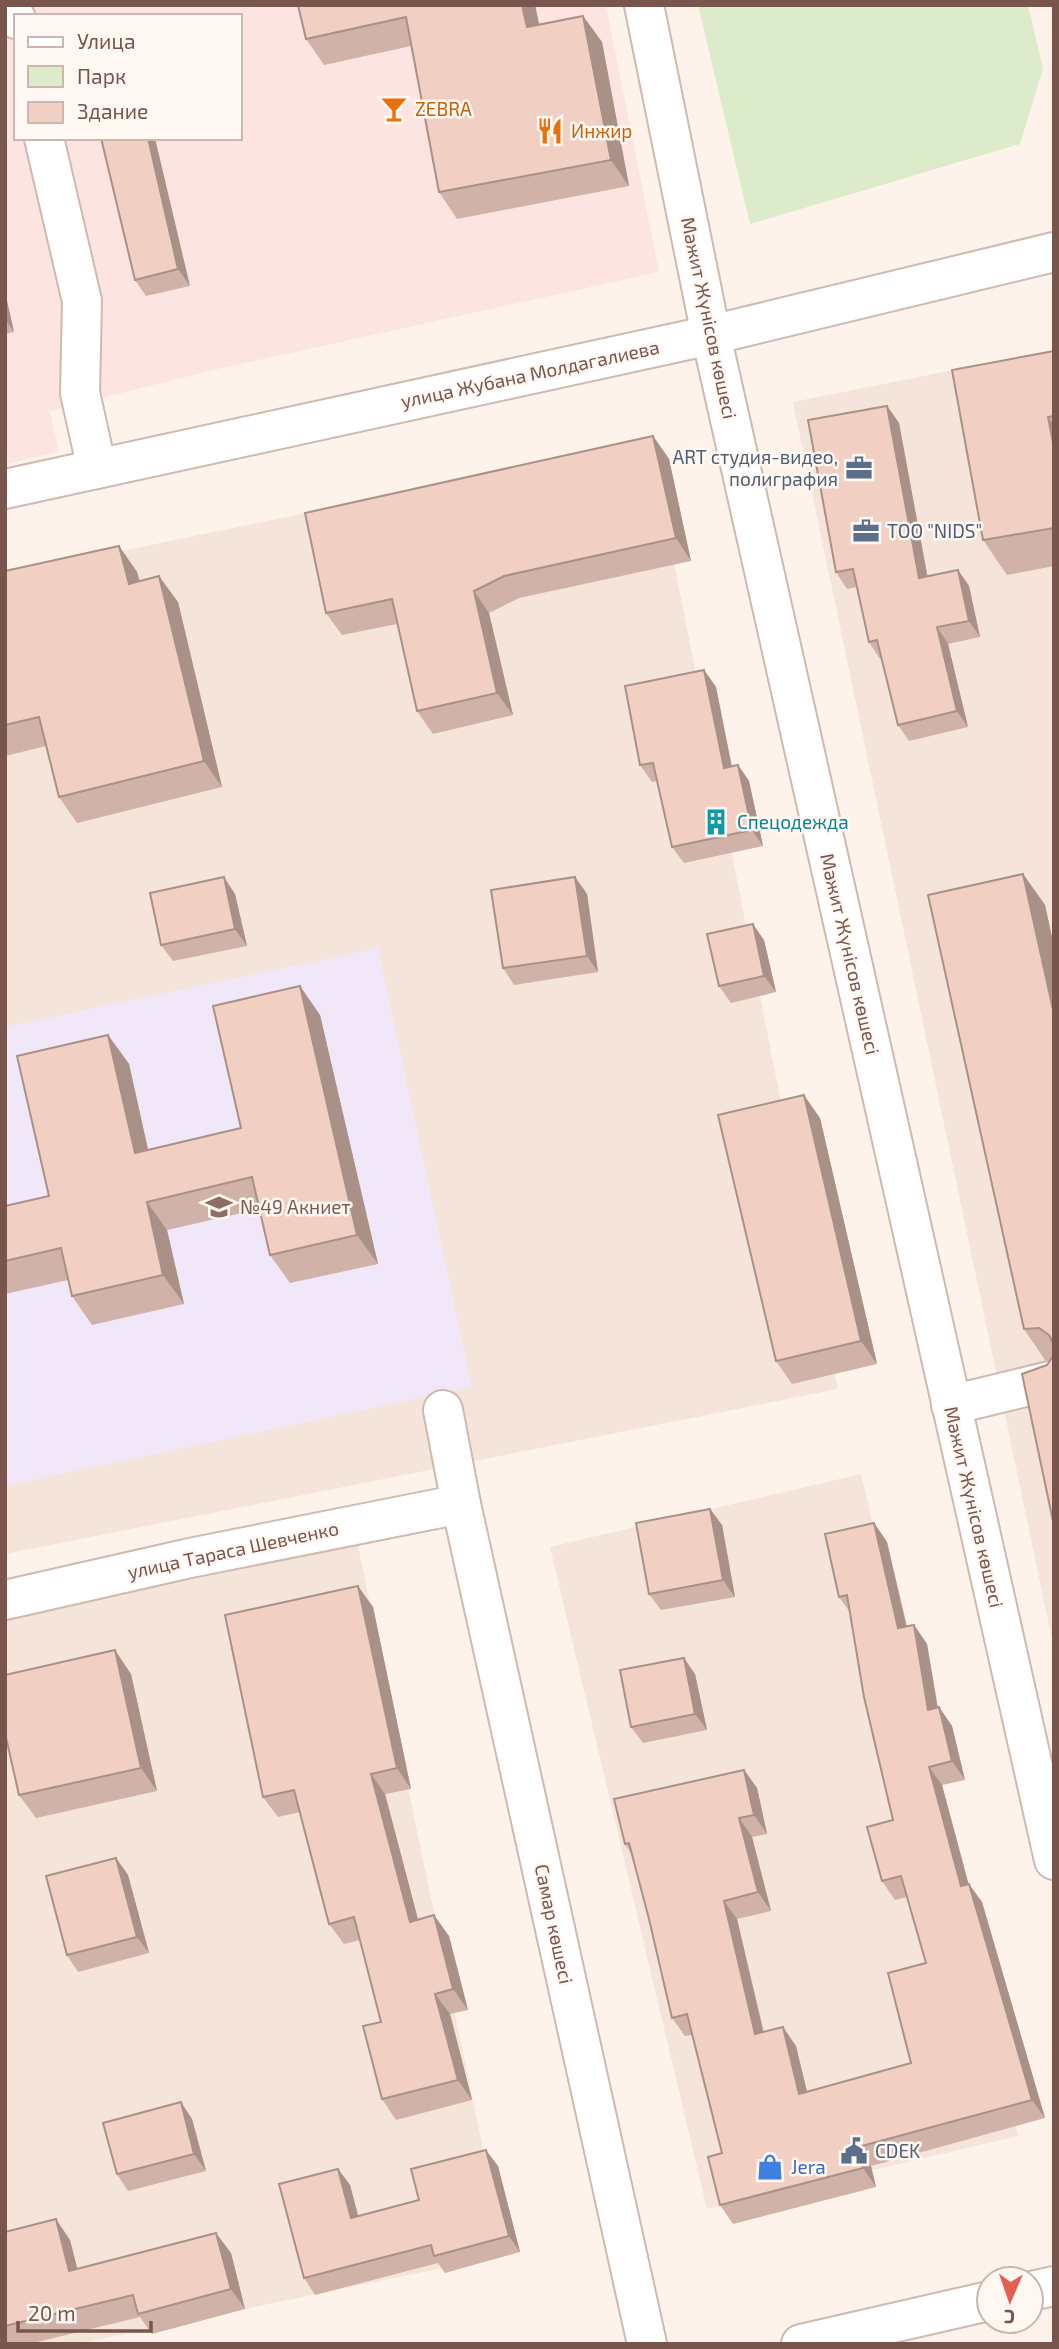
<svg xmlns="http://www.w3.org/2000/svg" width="1059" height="2349" viewBox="0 0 1059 2349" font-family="'Exo 2',sans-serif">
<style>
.residential{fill:#f4e4da}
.commercial{fill:#fce4e0;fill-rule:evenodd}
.education{fill:#f0e7f9}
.green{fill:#dcebc9}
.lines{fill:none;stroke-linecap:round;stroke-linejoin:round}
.minor-casing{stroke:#cfb9b0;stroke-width:42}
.minor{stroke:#fff;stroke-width:38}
.wall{fill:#d0b2a8}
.shaded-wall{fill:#a99188}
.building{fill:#f2cfc3;stroke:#a99188;stroke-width:2}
.labels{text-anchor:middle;stroke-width:5;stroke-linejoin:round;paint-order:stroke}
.food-label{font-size:19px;fill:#c56008;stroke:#fff8f2;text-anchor:start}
.street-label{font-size:19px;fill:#78564e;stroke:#fff8f2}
.service-label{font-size:19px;fill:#4e5e75;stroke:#fff8f2;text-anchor:start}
.culture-label{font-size:19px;fill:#0d838f;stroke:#fff8f2;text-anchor:start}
.education-label{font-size:19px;fill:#785e54;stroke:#fff8f2;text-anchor:start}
.shop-label{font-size:19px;fill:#366cbe;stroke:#fff8f2;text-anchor:start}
</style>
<rect width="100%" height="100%" fill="#fdf3eb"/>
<g class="residential">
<path d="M 1054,350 L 1054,1649 L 793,402 Z"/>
<path d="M 650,442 L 838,1389 L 5,1554 L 5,575 Z"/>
<path d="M 861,1474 L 1018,2136 L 707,2209 L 550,1547 Z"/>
<path d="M 354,1527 L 505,2255 L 76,2344 L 5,2344 L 5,1599 Z"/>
</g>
<path class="commercial" d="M 5,5 L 606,5 L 659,272 L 217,369 L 50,411 L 59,452 L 5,464 ZM 16,16 L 240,16 L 240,138 L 16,138 Z"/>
<path class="education" d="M 378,948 L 472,1387 L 5,1486 L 5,1027 Z"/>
<path class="green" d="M 698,5 L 1028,5 L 1043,69 L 1020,144 L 750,224 Z"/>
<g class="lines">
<g class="minor-casing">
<g id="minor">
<path d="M 644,5 L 711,335 L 1054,1860"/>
<path d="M 15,17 L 16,19"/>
<path d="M 44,138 L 82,301 L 80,393 L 97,469"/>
<path d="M 5,489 L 711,335 L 1054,252"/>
<path d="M 951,1405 L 1054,1380"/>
<path d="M 443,1410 L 461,1504 L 647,2344"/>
<path d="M 5,1600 L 190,1558 L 461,1504"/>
<path d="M 1031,2291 L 1054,2286"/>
<path d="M 801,2344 L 989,2301"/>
</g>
</g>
<use href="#minor" class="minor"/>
</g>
<g class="wall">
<path d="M 298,5 L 535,5 L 539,24 L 583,16 L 602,42 L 629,186 L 457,219 L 439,192 L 411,46 L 324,65 L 306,39 Z"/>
<path d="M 101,138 L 190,286 L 146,296 L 135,280 Z"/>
<path d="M 5,292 L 14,332 L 5,334 Z"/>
<path d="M 1054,351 L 1054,566 L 1007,575 L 983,540 Z"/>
<path d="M 887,406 L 899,423 L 927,577 L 958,570 L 969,586 L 980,637 L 948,644 L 968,727 L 909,741 L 898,725 L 882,658 L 880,659 L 869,642 L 857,587 L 847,589 L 836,572 Z"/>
<path d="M 653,436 L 669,459 L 691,561 L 519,598 L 489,613 L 513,715 L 433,734 L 417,711 L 397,624 L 342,635 L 326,613 Z"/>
<path d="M 119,546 L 137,572 L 140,581 L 178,602 L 222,787 L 77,823 L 59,797 L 46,746 L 5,756 L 5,571 Z"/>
<path d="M 704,670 L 716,687 L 732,766 L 738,765 L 749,781 L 763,846 L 684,863 L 672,847 L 657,781 L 652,782 L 640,765 Z"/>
<path d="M 1023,874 L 1045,905 L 1054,947 L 1054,1526 L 1047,1365 L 1051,1360 L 1045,1360 L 1024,1329 Z"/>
<path d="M 575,877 L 587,894 L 598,972 L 514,985 L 503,968 Z"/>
<path d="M 235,894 L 247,946 L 173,961 L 161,945 Z"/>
<path d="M 764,940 L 776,992 L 731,1003 L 719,986 Z"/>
<path d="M 320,1015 L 378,1264 L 290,1283 L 270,1255 L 259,1209 L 167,1230 L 184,1304 L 92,1325 L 72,1296 L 68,1280 L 5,1294 L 5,1206 L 49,1196 L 108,1035 L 129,1064 L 148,1150 L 241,1128 Z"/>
<path d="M 820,1118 L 877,1364 L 792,1384 L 776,1361 Z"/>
<path d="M 710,1509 L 722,1525 L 735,1597 L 661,1610 L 649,1594 Z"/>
<path d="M 874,1523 L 887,1542 L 907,1626 L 914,1625 L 927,1644 L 938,1708 L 939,1707 L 952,1726 L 965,1780 L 942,1785 L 968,1884 L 982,1902 L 1045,2118 L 871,2166 L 876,2187 L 733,2224 L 720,2205 L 722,2153 L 693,2035 L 685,2036 L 672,2018 L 649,1919 L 632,1855 L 625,1844 L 744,1770 L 757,1788 L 767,1834 L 752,1837 L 771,1911 L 737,1919 L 764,2032 L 796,2046 L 807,2092 L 911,2063 L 926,1963 L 907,1897 L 895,1900 L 882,1881 L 893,1820 L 850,1612 L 839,1597 Z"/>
<path d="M 373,1607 L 411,1789 L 385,1794 L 418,1920 L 449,1936 L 468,2010 L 450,2014 L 472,2100 L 396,2120 L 382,2099 L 381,2022 L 360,1940 L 344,1944 L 329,1924 L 300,1812 L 278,1817 L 263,1797 Z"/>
<path d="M 131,1674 L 157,1791 L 36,1818 L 19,1795 Z"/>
<path d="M 695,1674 L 707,1730 L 643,1743 L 631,1727 Z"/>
<path d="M 116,1858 L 128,1875 L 149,1953 L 78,1972 L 67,1955 Z"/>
<path d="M 192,2119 L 206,2171 L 128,2191 L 117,2174 Z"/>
<path d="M 498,2166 L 520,2252 L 445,2273 L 438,2263 L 315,2295 L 304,2278 L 338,2169 L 350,2185 L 358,2216 L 419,2200 Z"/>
<path d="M 5,2232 L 70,2240 L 77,2269 L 231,2253 L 245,2309 L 152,2334 L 140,2317 L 29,2344 L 5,2344 Z"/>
</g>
<g class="shaded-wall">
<path d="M 522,5 L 535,5 L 545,53 L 527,27 Z"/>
<path d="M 583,16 L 602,42 L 629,186 L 611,160 Z"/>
<path d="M 148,138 L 155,138 L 190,286 L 178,269 Z"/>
<path d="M 5,292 L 14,332 L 5,319 Z"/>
<path d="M 887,406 L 899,423 L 931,595 L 919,578 Z"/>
<path d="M 1048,417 L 1054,425 L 1054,447 Z"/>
<path d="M 653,436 L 669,459 L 691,561 L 676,538 Z"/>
<path d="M 119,546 L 137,572 L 147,610 L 129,584 Z"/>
<path d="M 958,570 L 969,586 L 980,637 L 969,621 Z"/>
<path d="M 159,576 L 178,602 L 222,787 L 204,761 Z"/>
<path d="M 474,591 L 489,613 L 513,715 L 497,693 Z"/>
<path d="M 937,627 L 948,644 L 968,727 L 957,711 Z"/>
<path d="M 704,670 L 716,687 L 735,784 L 724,768 Z"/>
<path d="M 738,765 L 749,781 L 763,846 L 752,830 Z"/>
<path d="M 1023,874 L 1045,905 L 1054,947 L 1054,1014 Z"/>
<path d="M 224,877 L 235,894 L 247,946 L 235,929 Z"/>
<path d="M 575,877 L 587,894 L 598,972 L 587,956 Z"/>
<path d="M 753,924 L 764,940 L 776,992 L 764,976 Z"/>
<path d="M 300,986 L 320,1015 L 378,1264 L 357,1235 Z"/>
<path d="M 108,1035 L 129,1064 L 155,1181 L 135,1153 Z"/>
<path d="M 804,1095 L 820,1118 L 877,1364 L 861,1341 Z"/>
<path d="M 147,1202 L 167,1230 L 184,1304 L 163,1275 Z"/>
<path d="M 710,1509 L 722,1525 L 735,1597 L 723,1580 Z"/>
<path d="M 874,1523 L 887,1542 L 911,1647 L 898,1628 Z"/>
<path d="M 358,1586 L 373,1607 L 411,1789 L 397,1768 Z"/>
<path d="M 914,1625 L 927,1644 L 941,1728 L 928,1710 Z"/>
<path d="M 115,1650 L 131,1674 L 157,1791 L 141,1768 Z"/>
<path d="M 684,1658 L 695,1674 L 707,1730 L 695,1714 Z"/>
<path d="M 939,1707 L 952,1726 L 965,1780 L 952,1761 Z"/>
<path d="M 929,1767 L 942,1785 L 974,1904 L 961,1886 Z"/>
<path d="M 744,1770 L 757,1788 L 767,1834 L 754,1815 Z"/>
<path d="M 371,1774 L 385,1794 L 424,1942 L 410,1922 Z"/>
<path d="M 739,1818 L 752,1837 L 771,1911 L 758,1892 Z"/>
<path d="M 116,1858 L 128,1875 L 149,1953 L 137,1937 Z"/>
<path d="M 969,1884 L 982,1902 L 1045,2118 L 1032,2100 Z"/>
<path d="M 724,1901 L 737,1919 L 768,2053 L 755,2034 Z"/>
<path d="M 434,1915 L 449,1936 L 468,2010 L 453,1989 Z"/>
<path d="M 435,1994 L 450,2014 L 472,2100 L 458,2080 Z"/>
<path d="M 783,2027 L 796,2046 L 812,2113 L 799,2094 Z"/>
<path d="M 181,2102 L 192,2119 L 206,2171 L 194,2154 Z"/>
<path d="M 858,2147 L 871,2166 L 876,2187 L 863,2168 Z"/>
<path d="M 486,2150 L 498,2166 L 520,2252 L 509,2236 Z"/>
<path d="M 338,2169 L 350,2185 L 363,2234 L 351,2218 Z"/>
<path d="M 56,2219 L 70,2240 L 83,2291 L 69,2271 Z"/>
<path d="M 216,2233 L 231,2253 L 245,2309 L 231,2289 Z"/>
</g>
<g class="building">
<path d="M 298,5 L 522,5 L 527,27 L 583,16 L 611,160 L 439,192 L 406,17 L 306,39 Z"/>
<path d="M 101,138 L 148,138 L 178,269 L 135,280 Z"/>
<path d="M 1054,351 L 1054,416 L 1048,417 L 1054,447 L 1054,528 L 983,540 L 952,370 Z"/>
<path d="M 887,406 L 919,578 L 958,570 L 969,621 L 937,627 L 957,711 L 898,725 L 877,640 L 869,642 L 853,569 L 836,572 L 808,420 Z"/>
<path d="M 653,436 L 676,538 L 504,576 L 474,591 L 497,693 L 417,711 L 392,599 L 326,613 L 305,513 Z"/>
<path d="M 119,546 L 129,584 L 159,576 L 204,761 L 59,797 L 39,717 L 5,725 L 5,571 Z"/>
<path d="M 704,670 L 724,768 L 738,765 L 752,830 L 672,847 L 653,763 L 640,765 L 625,686 Z"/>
<path d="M 1023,874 L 1054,1014 L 1054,1526 L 1022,1374 L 1047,1365 L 1053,1356 L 1054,1345 L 1049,1335 L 1039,1328 L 1024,1329 L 928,895 Z"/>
<path d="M 224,877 L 235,929 L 161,945 L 150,893 Z"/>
<path d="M 575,877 L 587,956 L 503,968 L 491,890 Z"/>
<path d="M 753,924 L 764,976 L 719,986 L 707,934 Z"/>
<path d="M 300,986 L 357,1235 L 270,1255 L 252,1177 L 147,1202 L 163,1275 L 72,1296 L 61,1248 L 5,1261 L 5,1206 L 49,1196 L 17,1056 L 108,1035 L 135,1153 L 241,1128 L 213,1006 Z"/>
<path d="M 804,1095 L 861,1341 L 776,1361 L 718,1115 Z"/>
<path d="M 710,1509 L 723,1580 L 649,1594 L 636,1523 Z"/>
<path d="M 874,1523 L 898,1628 L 914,1625 L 928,1710 L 939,1707 L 952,1761 L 929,1767 L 961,1886 L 969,1884 L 1032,2100 L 858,2147 L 863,2168 L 720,2205 L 708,2157 L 722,2153 L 687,2014 L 672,2018 L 649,1919 L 629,1843 L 625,1844 L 614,1799 L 744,1770 L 754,1815 L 739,1818 L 758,1892 L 724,1901 L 755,2034 L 783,2027 L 799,2094 L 911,2063 L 888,1973 L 926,1963 L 901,1876 L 882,1881 L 867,1827 L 893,1820 L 864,1697 L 847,1595 L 839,1597 L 825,1534 Z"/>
<path d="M 358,1586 L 397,1768 L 371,1774 L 410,1922 L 434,1915 L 453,1989 L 435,1994 L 458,2080 L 382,2099 L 363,2026 L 381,2022 L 354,1917 L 329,1924 L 294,1790 L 263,1797 L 225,1615 Z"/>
<path d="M 115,1650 L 141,1768 L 19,1795 L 5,1733 L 5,1675 Z"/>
<path d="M 684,1658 L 695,1714 L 631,1727 L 620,1670 Z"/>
<path d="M 116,1858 L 137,1937 L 67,1955 L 46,1876 Z"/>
<path d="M 181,2102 L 194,2154 L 117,2174 L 103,2123 Z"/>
<path d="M 486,2150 L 509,2236 L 434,2256 L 431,2245 L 304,2278 L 279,2184 L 338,2169 L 351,2218 L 419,2200 L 411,2169 Z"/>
<path d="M 56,2219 L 69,2271 L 216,2233 L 231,2289 L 138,2314 L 133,2295 L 5,2326 L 5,2232 Z"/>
</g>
<defs>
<g id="bar-bare" transform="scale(2.1)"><path d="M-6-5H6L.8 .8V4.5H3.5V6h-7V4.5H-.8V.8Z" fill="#e8710a" stroke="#fff8f2" stroke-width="2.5" paint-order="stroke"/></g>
<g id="restaurant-bare" transform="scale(2.1)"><path d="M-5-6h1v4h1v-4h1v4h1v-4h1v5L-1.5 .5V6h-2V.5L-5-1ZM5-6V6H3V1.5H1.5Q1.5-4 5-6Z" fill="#e8710a" stroke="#fff8f2" stroke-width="2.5" paint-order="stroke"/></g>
<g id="office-bare" transform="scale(2.1)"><path d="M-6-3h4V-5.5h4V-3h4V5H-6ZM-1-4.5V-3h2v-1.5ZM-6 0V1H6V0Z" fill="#5c6f8a" stroke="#fff8f2" stroke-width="2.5" paint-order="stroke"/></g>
<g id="building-bare" transform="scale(2.1)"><path d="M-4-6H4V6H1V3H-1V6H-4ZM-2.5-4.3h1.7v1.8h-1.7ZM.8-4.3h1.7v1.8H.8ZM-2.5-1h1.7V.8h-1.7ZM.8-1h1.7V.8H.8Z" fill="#0f9aa8" stroke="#fff8f2" stroke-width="2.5" paint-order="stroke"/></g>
<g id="school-bare" transform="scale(2.1)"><path d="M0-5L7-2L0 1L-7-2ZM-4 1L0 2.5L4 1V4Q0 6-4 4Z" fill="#8d6e63" stroke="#fff8f2" stroke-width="2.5" paint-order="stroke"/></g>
<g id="civic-bare" transform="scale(2.1)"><path d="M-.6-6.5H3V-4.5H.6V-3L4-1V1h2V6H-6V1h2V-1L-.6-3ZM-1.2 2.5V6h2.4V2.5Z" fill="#5c6f8a" stroke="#fff8f2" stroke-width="2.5" paint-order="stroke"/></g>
<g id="shop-bare" transform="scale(2.1)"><path d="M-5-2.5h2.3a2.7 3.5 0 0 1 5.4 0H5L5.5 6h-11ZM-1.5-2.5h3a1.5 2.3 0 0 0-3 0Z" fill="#3f7fe0" stroke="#fff8f2" stroke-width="2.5" paint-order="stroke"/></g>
</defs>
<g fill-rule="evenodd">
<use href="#bar-bare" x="394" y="109"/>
<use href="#restaurant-bare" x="550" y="131"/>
<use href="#office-bare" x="859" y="468"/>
<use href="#office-bare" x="866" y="531"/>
<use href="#building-bare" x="716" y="822"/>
<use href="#school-bare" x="219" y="1207"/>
<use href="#civic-bare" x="854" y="2151"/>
<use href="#shop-bare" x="770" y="2167"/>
</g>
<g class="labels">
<g class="food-label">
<text x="415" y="116">ZEBRA</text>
<text x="571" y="138">Инжир</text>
</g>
<g class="street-label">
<text transform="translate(709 318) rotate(78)" y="7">Мәжит Жүнісов көшесі</text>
<text transform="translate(530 374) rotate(-12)" y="7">улица Жубана Молдагалиева</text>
<text transform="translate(850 954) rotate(77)" y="7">Мәжит Жүнісов көшесі</text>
<text transform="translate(974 1507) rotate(77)" y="7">Мәжит Жүнісов көшесі</text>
<text transform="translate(233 1550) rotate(-12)" y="7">улица Тараса Шевченко</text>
<text transform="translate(554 1924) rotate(78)" y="7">Самар көшесі</text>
</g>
<g class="service-label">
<text x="838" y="464" text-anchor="end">ART студия-видео,<tspan x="838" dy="22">полиграфия</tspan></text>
<text x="887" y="538">TOO "NIDS"</text>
<text x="875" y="2158">CDEK</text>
</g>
<g class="culture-label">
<text x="737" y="829">Спецодежда</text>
</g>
<g class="education-label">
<text x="240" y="1214">№49 Акниет</text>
</g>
<g class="shop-label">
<text x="791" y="2174">Jera</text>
</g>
</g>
<rect width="1059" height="2349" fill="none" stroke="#78564e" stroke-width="14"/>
<rect x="14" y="14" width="228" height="126" fill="#fff8f2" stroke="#c9b7b0" stroke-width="2"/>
<rect x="28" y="37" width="35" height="10" fill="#ffffff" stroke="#c9b7b0" stroke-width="2"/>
<text x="77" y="49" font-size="21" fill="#78564e">Улица</text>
<rect x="28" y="66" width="35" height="21" fill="#dcebc9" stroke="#c9b7b0" stroke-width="2"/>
<text x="77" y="84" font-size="21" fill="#78564e">Парк</text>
<rect x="28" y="102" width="35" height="21" fill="#f2cfc3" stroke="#c9b7b0" stroke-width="2"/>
<text x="77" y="119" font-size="21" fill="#78564e">Здание</text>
<g transform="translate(1010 2300) rotate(182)"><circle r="33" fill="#fff8f2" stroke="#c9b7b0" stroke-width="2"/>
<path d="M0-5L12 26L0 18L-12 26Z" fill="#e45e53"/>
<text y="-10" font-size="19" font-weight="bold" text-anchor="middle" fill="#78564e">С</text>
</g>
<path d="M18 2321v10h133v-10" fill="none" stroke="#78564e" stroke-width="3.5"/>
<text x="28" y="2321" font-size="21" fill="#78564e" stroke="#fff8f2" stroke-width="5" paint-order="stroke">20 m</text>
</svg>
